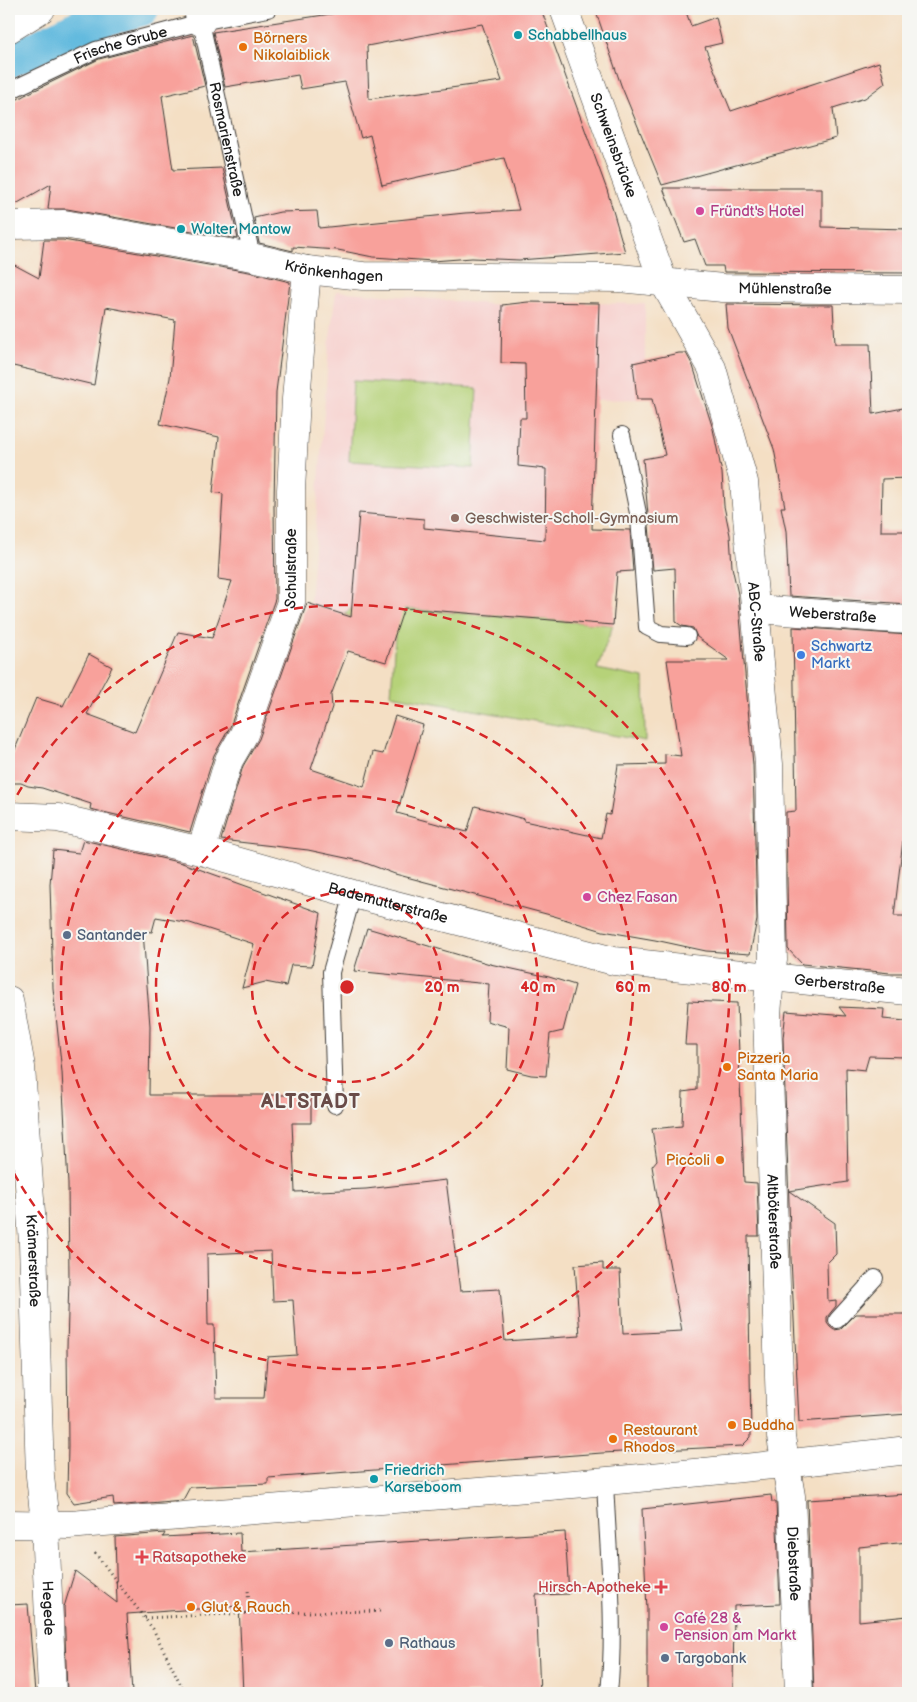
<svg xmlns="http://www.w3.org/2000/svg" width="917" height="1702" viewBox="0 0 917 1702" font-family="'Balsamiq Sans',sans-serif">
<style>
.built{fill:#f7d0cd}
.green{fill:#b6d279;stroke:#69774a}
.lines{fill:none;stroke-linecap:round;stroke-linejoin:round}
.canal{stroke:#61b9de;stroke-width:34}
.building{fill:#f8a19b;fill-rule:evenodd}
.lane-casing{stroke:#3c3935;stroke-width:18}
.street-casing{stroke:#3c3935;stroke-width:29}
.path{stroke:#3c3935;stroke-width:3;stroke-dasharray:1 4;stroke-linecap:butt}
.lane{stroke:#fff;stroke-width:16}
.street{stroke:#fff;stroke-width:28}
.ring{fill:none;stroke:#d62828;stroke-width:2.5;stroke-dasharray:9 6}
.culture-dot{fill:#0f9aa8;stroke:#f6f6f2;stroke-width:2}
.food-dot{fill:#e8710a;stroke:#f6f6f2;stroke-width:2}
.hotel-dot{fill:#d1479c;stroke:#f6f6f2;stroke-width:2}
.education-dot{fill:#8d6e63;stroke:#f6f6f2;stroke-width:2}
.shop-dot{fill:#3f7fe0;stroke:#f6f6f2;stroke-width:2}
.service-dot{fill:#5c6f8a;stroke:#f6f6f2;stroke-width:2}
.health-dot{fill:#e0444e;stroke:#f6f6f2;stroke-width:2}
.labels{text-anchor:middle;stroke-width:4;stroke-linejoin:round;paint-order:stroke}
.culture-label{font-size:15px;fill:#0d838f;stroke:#f6f6f2;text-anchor:start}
.food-label{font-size:15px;fill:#c56008;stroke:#f6f6f2;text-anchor:start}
.street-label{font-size:15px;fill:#1c1c1c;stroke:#f6f6f2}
.hotel-label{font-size:15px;fill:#b23c85;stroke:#f6f6f2;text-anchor:start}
.education-label{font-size:15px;fill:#785e54;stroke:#f6f6f2;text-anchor:start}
.shop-label{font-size:15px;fill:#366cbe;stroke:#f6f6f2;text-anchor:start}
.service-label{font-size:15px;fill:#4e5e75;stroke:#f6f6f2;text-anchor:start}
.health-label{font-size:15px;fill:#be3a42;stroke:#f6f6f2;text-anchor:start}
.district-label{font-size:20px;font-weight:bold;letter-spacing:1px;fill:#694b48;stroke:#f6f6f2}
.centre{fill:#d62828;stroke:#f6f6f2;stroke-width:2.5}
.ring-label{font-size:15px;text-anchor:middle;font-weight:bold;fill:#d62828;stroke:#f6f6f2;stroke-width:4;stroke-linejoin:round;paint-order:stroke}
</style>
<rect width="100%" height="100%" fill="#f6f6f2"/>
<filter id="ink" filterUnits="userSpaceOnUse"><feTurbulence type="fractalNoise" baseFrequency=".02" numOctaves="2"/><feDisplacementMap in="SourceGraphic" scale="10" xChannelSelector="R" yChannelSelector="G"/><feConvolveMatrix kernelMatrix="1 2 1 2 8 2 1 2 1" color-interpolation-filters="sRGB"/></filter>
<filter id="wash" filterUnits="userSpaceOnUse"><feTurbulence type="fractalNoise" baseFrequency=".0096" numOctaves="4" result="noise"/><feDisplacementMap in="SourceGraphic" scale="20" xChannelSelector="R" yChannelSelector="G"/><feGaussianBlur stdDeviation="1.12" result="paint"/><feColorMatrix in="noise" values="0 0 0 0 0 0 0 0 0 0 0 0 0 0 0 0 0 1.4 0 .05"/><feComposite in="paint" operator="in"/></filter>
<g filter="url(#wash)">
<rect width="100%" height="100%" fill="#f4dfc4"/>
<path class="built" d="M 336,291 L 502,305 L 528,302 L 645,304 L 645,399 L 596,400 L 592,529 L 632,531 L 631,571 L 617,573 L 613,625 L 597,669 L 644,678 L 645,741 L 391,695 L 395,636 L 344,614 L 310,604 L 329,346 Z"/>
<g class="green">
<path d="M 353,381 L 477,388 L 473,468 L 349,461 Z"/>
<path d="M 356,605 L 613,625 L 597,669 L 644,678 L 645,741 L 391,695 L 395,636 L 344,614 Z"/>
</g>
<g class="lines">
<path class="canal" d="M 9,61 L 80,26 L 142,9"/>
</g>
<g id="blocks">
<g class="building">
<path d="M 363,9 L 541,9 L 607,190 L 625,252 L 519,260 L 472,258 L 433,261 L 373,257 L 338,250 L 293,247 L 293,251 L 259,243 L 254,218 L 280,212 L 317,211 L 319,228 L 465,213 L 519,210 L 504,158 L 382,185 L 370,135 L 361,138 L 345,82 L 301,89 L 298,75 L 225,87 L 213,32 ZM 482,24 L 502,81 L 369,99 L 367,46 Z"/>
<path d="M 595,9 L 685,9 L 691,26 L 716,17 L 722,43 L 705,47 L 731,111 L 879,62 L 885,83 L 865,98 L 833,108 L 836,138 L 662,185 L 621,85 Z"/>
<path d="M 193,35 L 205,86 L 162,96 L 173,170 L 222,168 L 238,239 L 67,209 L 48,209 L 51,184 L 9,208 L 9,104 L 25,95 L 99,59 Z"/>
<path d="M 663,188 L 822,188 L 822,227 L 908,229 L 908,273 L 724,272 L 723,266 L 705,266 L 695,239 L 684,242 Z"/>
<path d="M 44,240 L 63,240 L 249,272 L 290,282 L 276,392 L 274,505 L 275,599 L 230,727 L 214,755 L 190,832 L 90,809 L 91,804 L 42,788 L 28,786 L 21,783 L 9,783 L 9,764 L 36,698 L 63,706 L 89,654 L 112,667 L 87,714 L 135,732 L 178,632 L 212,638 L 232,581 L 218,579 L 223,494 L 213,492 L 219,437 L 160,424 L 170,378 L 175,320 L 106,307 L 94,385 L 9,365 L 9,262 L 39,278 Z"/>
<path d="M 528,302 L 599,303 L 592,529 L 630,530 L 633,571 L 617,572 L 613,625 L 404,608 L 386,662 L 348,651 L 331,695 L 332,707 L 311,769 L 364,787 L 373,752 L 383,754 L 395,716 L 423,725 L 397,813 L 467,832 L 475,806 L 524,819 L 524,821 L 601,838 L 606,814 L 610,815 L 618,765 L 665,764 L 665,754 L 681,756 L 667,660 L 729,660 L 697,637 L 693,628 L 682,626 L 676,622 L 675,568 L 653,570 L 643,459 L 665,455 L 652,399 L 637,399 L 633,363 L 679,353 L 686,353 L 693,366 L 713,429 L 722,473 L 724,506 L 730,535 L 732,567 L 738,594 L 753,765 L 757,920 L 750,954 L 706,951 L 655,940 L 603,931 L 554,916 L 395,874 L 360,861 L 308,850 L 221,840 L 243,766 L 259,739 L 307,603 L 351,617 L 359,513 L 424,519 L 424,528 L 545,540 L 546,469 L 518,466 L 520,418 L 526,418 L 525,364 L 501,363 L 502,305 Z"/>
<path d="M 726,304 L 833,305 L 835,344 L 870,344 L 873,414 L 908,407 L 908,478 L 882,479 L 881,531 L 908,531 L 908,604 L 789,596 L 786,531 L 781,507 L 785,507 L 774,449 L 728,328 Z"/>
<path d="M 793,627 L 908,635 L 908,798 L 894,916 L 908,916 L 908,973 L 890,973 L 802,964 L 788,949 L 786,812 L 796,811 Z"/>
<path d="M 83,840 L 182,863 L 321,913 L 312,966 L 291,965 L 286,986 L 265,982 L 242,988 L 254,944 L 190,923 L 156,917 L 152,932 L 143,931 L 150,1026 L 149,1095 L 311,1095 L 311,1123 L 292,1123 L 295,1192 L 366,1189 L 446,1180 L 460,1291 L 500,1289 L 505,1341 L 580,1336 L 575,1265 L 603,1263 L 603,1270 L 620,1270 L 623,1334 L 682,1331 L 662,1225 L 652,1166 L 657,1160 L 652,1129 L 682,1126 L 683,1092 L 697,1090 L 697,1045 L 685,1045 L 688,1001 L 737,1003 L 744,1182 L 757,1183 L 759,1236 L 748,1236 L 751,1437 L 742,1446 L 602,1453 L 268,1478 L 268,1484 L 190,1487 L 183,1500 L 114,1506 L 113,1497 L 74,1503 L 67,1493 L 68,1445 L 67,1347 L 69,1278 L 68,1184 L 62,1072 L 53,988 L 50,884 L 53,850 L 79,853 ZM 271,1251 L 273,1301 L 293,1300 L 297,1355 L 267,1357 L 264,1398 L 216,1398 L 214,1325 L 208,1325 L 207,1254 Z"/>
<path d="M 367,928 L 490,964 L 549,977 L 575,985 L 563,1031 L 550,1034 L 546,1076 L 531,1075 L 507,1069 L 509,1027 L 487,1021 L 489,984 L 354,971 Z"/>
<path d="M 839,1007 L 884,1009 L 883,1019 L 906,1021 L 905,1057 L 869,1056 L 865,1070 L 846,1068 L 848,1182 L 789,1191 L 835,1223 L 836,1254 L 827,1263 L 828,1302 L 836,1301 L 836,1306 L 827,1317 L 827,1323 L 830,1327 L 834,1330 L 841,1329 L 856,1314 L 908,1314 L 908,1414 L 799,1422 L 791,1258 L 783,1038 L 786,1011 L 846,1016 Z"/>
<path d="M 908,1494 L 908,1542 L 859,1547 L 859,1621 L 908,1616 L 908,1693 L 814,1693 L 807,1500 Z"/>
<path d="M 771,1495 L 772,1502 L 776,1502 L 780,1604 L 734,1606 L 733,1693 L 647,1693 L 647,1609 L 642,1509 Z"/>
<path d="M 565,1532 L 569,1594 L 536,1595 L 540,1693 L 243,1693 L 239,1606 L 127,1614 L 132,1693 L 67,1693 L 64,1607 L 75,1571 L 117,1603 L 115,1537 L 165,1533 L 163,1537 L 240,1533 L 241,1552 Z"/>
<path d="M 28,1604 L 35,1693 L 9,1693 L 9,1605 Z"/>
</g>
</g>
</g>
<g filter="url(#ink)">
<use href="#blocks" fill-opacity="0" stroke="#3c3935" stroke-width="1"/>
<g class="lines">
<g class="lane-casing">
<g id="lane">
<path id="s1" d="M 201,22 L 252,257"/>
<path id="s2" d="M 9,91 L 96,50 L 201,22 L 268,9"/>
<path d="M 622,435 L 639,518 L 647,627 L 661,634 L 687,636"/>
<path d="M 335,1105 L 331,972 L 353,894"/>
<path d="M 837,1320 L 875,1278"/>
<path d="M 605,1482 C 608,1552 616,1623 609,1693"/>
</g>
</g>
<g class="street-casing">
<g id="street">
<path id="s3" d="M 564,9 L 663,281 L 712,368 L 744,482 L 769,764 L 773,960 L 770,977 L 767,1015 L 781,1437 L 791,1496 L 799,1693"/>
<path d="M 198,10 L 201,22"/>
<path d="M 9,29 L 41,9"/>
<path id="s4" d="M 9,228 L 14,225 L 64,224 L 252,257 L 307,270 L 363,276 L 619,278 L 723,288 L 908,290"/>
<path id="s5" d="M 755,609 L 908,620"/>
<path id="s6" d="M 9,816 L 58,818 L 201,851 L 353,894 L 614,961 L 908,991"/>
<path id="s7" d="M 201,851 L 229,760 L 244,734 L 291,602 L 291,490 L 296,399 L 307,270"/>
<path id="s8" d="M 9,1000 L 21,1067 L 33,1243 L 40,1476 L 45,1523 L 52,1693"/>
<path d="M 9,1524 L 69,1525 C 349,1502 629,1483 908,1450"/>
</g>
</g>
<g class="path">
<path d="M 95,1553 L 153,1629 L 185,1693"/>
<path d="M 249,1613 L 384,1611"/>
<path d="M 145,1618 L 249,1613 L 248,1589"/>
</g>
<use href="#lane" class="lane"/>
<use href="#street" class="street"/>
</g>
</g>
<g class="ring">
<circle cx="347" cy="987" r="95"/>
<circle cx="347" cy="987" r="191"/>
<circle cx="347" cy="987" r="286"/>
<path d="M10 808A382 382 0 1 1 10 1166"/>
</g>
<g class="culture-dot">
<circle cx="518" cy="35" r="5"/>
<circle cx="181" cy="229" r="5"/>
<circle cx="374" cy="1479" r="5"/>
</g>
<g class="food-dot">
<circle cx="243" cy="47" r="5"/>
<circle cx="727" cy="1067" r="5"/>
<circle cx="720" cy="1160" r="5"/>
<circle cx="732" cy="1425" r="5"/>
<circle cx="613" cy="1439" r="5"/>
<circle cx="191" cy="1607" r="5"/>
</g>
<g class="hotel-dot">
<circle cx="700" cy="211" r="5"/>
<circle cx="587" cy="897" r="5"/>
<circle cx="664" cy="1627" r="5"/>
</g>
<circle class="education-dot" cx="455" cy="518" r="5"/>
<circle class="shop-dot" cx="801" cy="655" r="5"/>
<g class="service-dot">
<circle cx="67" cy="935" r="5"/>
<circle cx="389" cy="1643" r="5"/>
<circle cx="665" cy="1658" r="5"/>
</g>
<g class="health-dot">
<path d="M139.5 1549.5h5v5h5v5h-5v5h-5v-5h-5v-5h5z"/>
<path d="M658.5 1579.5h5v5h5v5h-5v5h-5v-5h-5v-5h5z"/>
</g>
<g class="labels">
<g class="culture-label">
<text x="528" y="40">Schabbellhaus</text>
<text x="191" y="234">Walter Mantow</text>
<text x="384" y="1475">Friedrich<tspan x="384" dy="17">Karseboom</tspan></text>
</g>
<g class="food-label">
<text x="253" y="43">Börners<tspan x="253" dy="17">Nikolaiblick</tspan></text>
<text x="737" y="1063">Pizzeria<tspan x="737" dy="17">Santa Maria</tspan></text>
<text x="710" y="1165" text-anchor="end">Piccoli</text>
<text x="742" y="1430">Buddha</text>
<text x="623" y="1435">Restaurant<tspan x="623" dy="17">Rhodos</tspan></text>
<text x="201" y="1612">Glut &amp; Rauch</text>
</g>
<g class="street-label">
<text dy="5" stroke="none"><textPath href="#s2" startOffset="121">Frische Grube</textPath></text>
<text dy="5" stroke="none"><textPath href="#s1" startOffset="120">Rosmarienstraße</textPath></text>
<text dy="5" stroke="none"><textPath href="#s3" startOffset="145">Schweinsbrücke</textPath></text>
<text dy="5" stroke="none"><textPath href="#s4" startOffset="330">Krönkenhagen</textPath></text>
<text dy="5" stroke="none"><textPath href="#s4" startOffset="782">Mühlenstraße</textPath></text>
<text dy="5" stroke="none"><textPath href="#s7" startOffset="299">Schulstraße</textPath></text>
<text dy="5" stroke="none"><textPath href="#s5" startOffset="78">Weberstraße</textPath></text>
<text dy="5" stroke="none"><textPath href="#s3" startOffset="648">ABC-Straße</textPath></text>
<text dy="5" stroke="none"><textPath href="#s6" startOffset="390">Bademutterstraße</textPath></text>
<text dy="5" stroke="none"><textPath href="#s6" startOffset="850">Gerberstraße</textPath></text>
<text dy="5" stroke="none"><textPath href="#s3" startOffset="1249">Altböterstraße</textPath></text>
<text dy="5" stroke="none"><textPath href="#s8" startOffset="262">Krämerstraße</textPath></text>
<text dy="5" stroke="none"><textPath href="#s3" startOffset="1592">Diebstraße</textPath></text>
<text dy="5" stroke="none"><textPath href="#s8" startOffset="610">Hegede</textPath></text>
</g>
<g class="hotel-label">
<text x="710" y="216">Fründt's Hotel</text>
<text x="597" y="902">Chez Fasan</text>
<text x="674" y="1623">Café 28 &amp;<tspan x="674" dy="17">Pension am Markt</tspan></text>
</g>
<g class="education-label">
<text x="465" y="523">Geschwister-Scholl-Gymnasium</text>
</g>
<g class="shop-label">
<text x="811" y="651">Schwartz<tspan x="811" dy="17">Markt</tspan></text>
</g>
<g class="service-label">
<text x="77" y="940">Santander</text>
<text x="399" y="1648">Rathaus</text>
<text x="675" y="1663">Targobank</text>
</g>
<g class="health-label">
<text x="152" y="1562">Ratsapotheke</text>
<text x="651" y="1592" text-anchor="end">Hirsch-Apotheke</text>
</g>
<g class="district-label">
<text x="311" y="1108">ALTSTADT</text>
</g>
</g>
<circle cx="347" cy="987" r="8" class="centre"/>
<g class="ring-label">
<text x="442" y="992">20 m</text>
<text x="538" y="992">40 m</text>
<text x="633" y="992">60 m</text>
<text x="729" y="992">80 m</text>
</g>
<rect width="917" height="1702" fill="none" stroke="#f6f6f2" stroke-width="30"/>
</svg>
